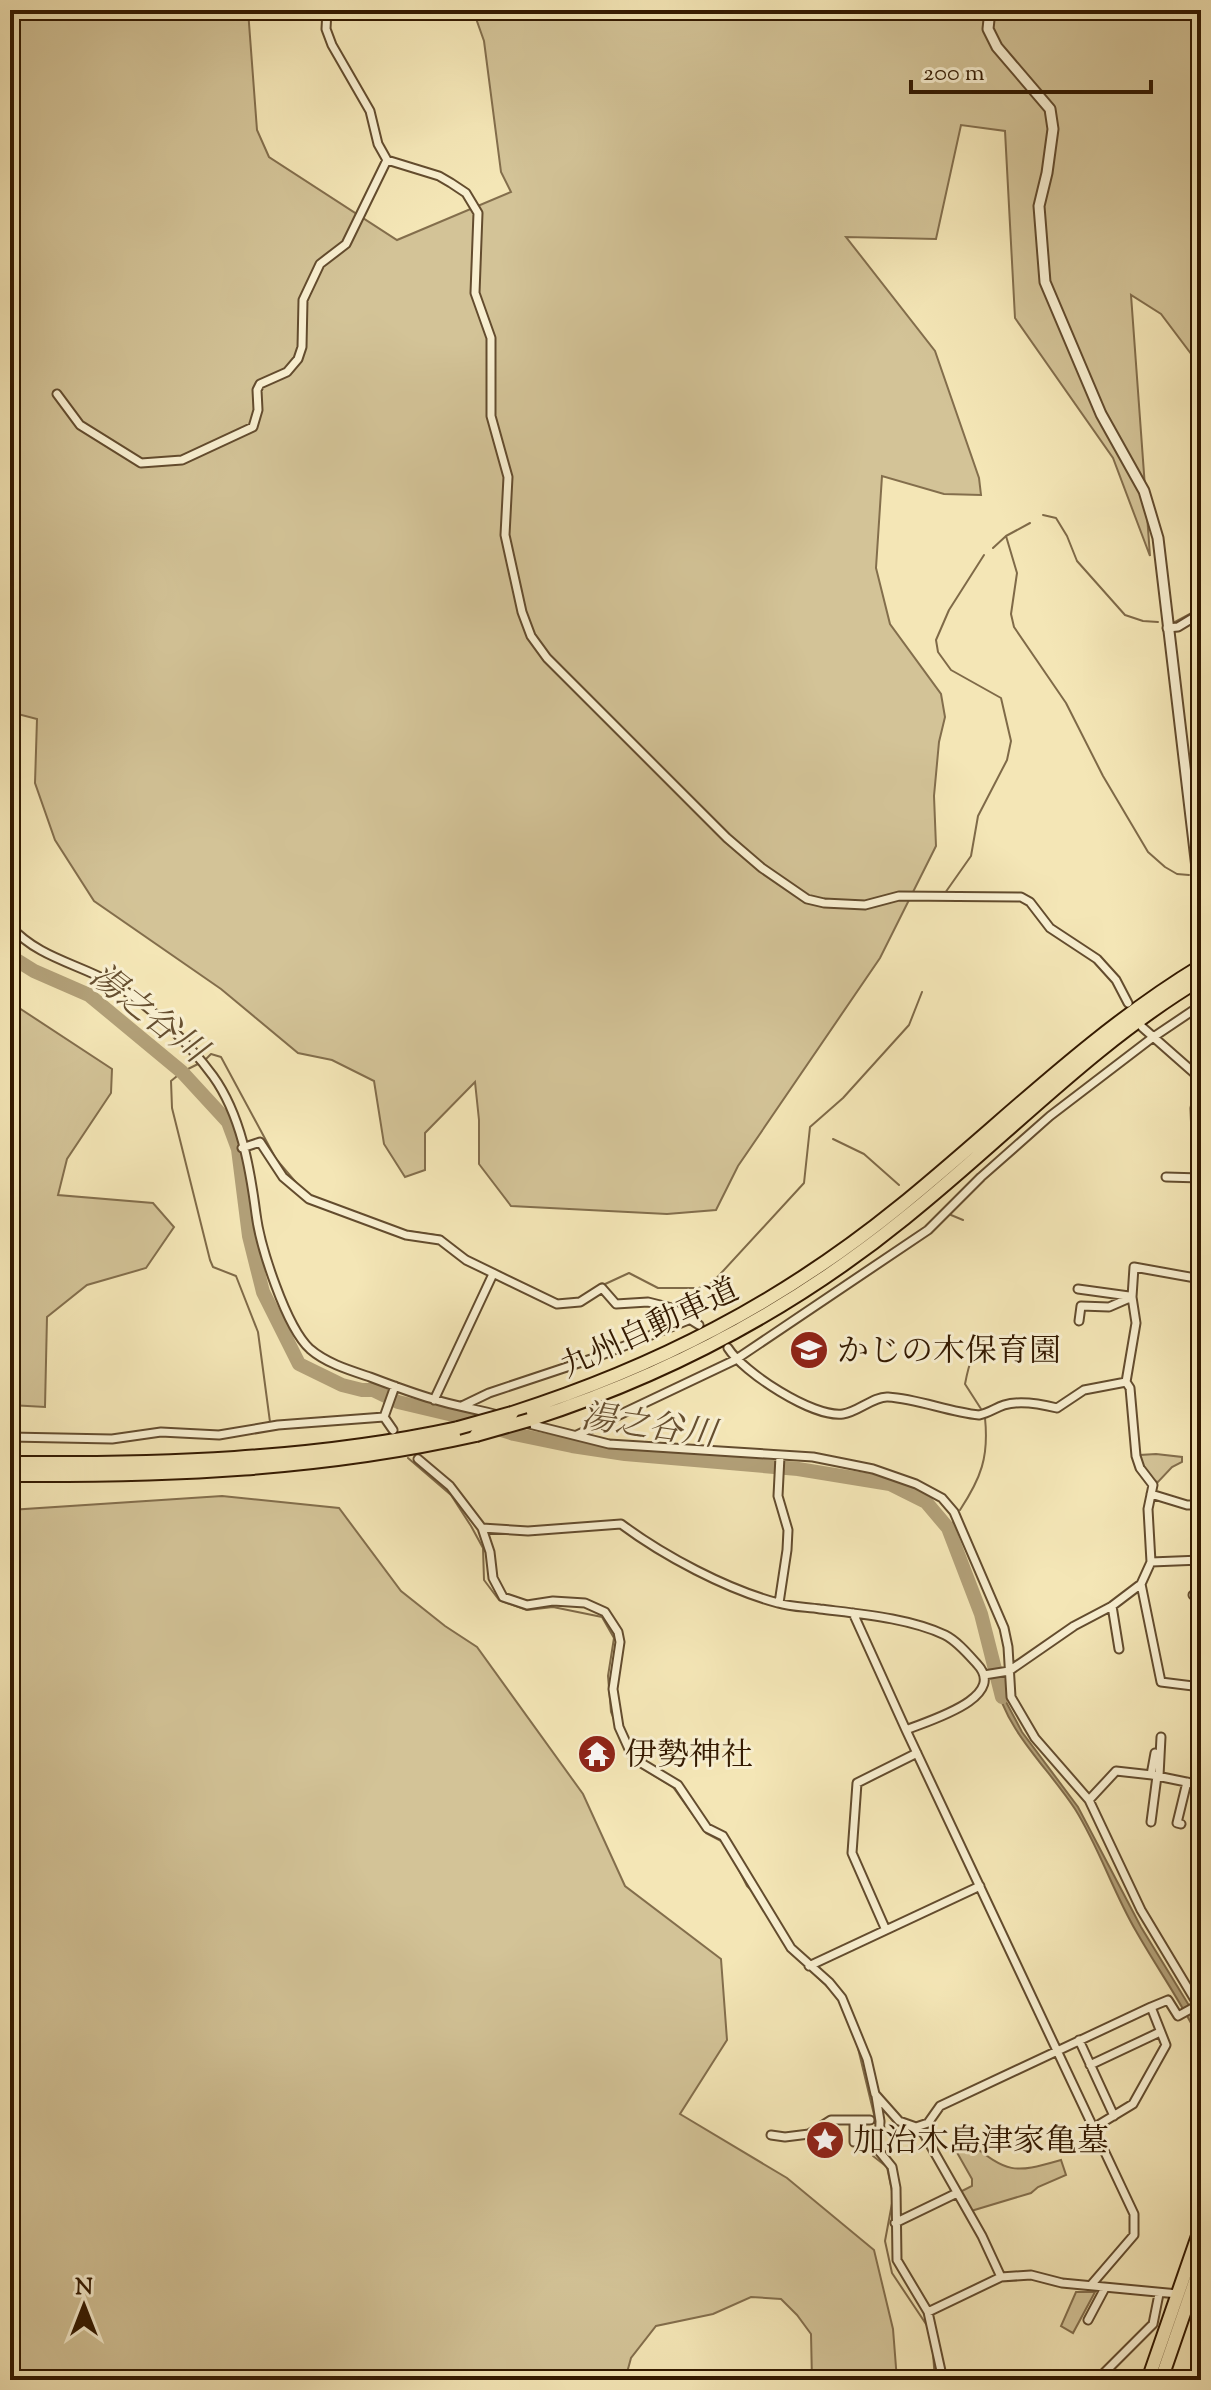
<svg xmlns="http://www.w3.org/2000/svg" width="1211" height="2390" font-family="'Sorts Mill Goudy','Noto Serif JP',serif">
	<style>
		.green { fill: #d3c397; stroke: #836e4c; stroke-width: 2 }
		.water { fill: #b2a078; stroke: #7f6a48; stroke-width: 2 }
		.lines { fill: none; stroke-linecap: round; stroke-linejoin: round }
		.stream { stroke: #7f6a48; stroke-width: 2 }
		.river { stroke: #b2a078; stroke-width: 14 }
		.minor-casing { stroke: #634c2e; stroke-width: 11 }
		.tertiary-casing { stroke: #634c2e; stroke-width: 13 }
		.trunk-casing { stroke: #331900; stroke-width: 16 }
		.motorway-casing { stroke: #331900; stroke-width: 16 }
		.minor { stroke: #f8efd0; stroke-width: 7 }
		.tertiary { stroke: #f8efd0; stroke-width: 9 }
		.trunk { stroke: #f4e6b6; stroke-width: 12 }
		.motorway { stroke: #f4e6b6; stroke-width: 12 }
		.motorway-bridge-casing { stroke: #331900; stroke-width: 16; stroke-linecap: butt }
		.motorway-bridge { stroke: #f4e6b6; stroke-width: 12 }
		.labels { text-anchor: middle; stroke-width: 6; stroke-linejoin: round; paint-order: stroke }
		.street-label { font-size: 32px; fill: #331900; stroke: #f8efd0 }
		.poi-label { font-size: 32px; fill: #331900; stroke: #f8efd0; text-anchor: start }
		.water-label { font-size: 34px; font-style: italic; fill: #664f30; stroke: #f8efd0 }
	</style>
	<rect width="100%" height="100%" fill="#f4e6b6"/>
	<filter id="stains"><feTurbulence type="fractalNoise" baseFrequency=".0025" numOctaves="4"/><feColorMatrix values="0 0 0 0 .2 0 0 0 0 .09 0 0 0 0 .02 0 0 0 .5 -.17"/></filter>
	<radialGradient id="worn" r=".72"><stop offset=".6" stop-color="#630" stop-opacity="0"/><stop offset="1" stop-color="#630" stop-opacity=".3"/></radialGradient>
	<!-- green -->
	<path class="green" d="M10 10H248L257 130 269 157 397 240 511 192 501 172 484 41 473 10H1201V367L1161 314 1131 295 1150 556 1113 458 1015 318 1005 131 961 125 936 239 846 237 935 351 979 478 981 495 944 494 882 476 876 568 890 624 941 694 945 717 939 742 934 796 936 846 880 958 738 1166 716 1210 667 1214 511 1206 479 1164V1120L475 1082 425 1133V1170L405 1177 384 1144 374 1081 332 1060 298 1053 221 989 94 901 55 840 35 783 37 719 10 712Z
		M10 1002 112 1069 111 1093 67 1159 58 1195 153 1203 174 1227 146 1268 87 1285 47 1317 45 1407 10 1405Z
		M1156 1454 1182 1457V1462L1172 1467 1158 1482 1153 1481 1142 1467 1140 1455Z
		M222 1496 339 1508 401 1591 445 1626 477 1647 583 1794 625 1886 721 1959 727 2040 680 2114 787 2178 874 2250 893 2329 897 2380H812L811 2334 797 2315 781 2299 751 2297 713 2314 656 2326 631 2358 625 2380H10V1510Z
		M968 2142C1009 2173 1012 2174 1061 2160L1066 2175 1038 2187 1031 2193 971 2211 960 2192 972 2186V2179L955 2149Z
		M1076 2292H1095L1073 2333 1061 2326Z"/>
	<!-- water -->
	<path class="water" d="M1000 1679 1005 1700 1022 1732 1078 1807 1141 1927 1201 2025V2042C1182 2003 1157 1968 1136 1931 1113 1892 1099 1847 1075 1809 1047 1766 1006 1732 995 1680Z"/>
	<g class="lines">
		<!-- stream -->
		<path class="stream" d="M1043 515 1056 518 1067 536 1077 561 1125 615 1143 621 1158 622
			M1006 536 1017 573 1011 614 1014 627 1066 703 1103 776 1148 852 1165 867 1177 874 1189 875
			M993 548 1006 536 1030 523
			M1175 622 1201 608
			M945 893 971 856 978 816 1007 760 1011 741 1001 698 951 670 938 652 936 640 949 610 984 555
			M205 1060 211 1054 221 1057 276 1159 299 1186
			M198 1064 182 1072 171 1081 172 1108 210 1260 213 1267 236 1276 258 1332 270 1422
			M833 1139 864 1154 899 1185
			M951 1215 963 1220
			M407 1231 442 1236 449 1243
			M510 1277 522 1283
			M603 1285 629 1273 658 1288H699L712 1283 804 1183 810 1127 843 1098 909 1025 922 992
			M983 1412 965 1384C969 1363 973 1349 989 1335
			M408 1458 451 1495 471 1526 483 1548 484 1580 499 1600 527 1610 553 1607 602 1617 614 1638 608 1676 611 1712 615 1722
			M960 1510C981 1478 989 1457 985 1418
			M948 1528 953 1523
			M621 1739 630 1761 673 1787 706 1833 723 1842
			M736 1864 747 1886 754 1893
			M797 1958 833 1992
			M857 2044 877 2127
			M876 2134 873 2156 887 2167 892 2191
			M893 2198 885 2241 892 2273 928 2327
			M933 2353 935 2380"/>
		<!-- river -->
		<path class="river" d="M10 956 34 971 89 995 182 1072 228 1122 238 1149 249 1236 263 1292 299 1364 342 1385 362 1390H373L398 1402 453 1415 514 1434 572 1446 625 1454 798 1469 890 1484 926 1502 948 1528 981 1614 1002 1697"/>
		<defs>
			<path id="minor" d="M327 10 326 29 332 45 370 111 378 144 387 160 439 176 451 183 466 193 478 213 475 293 491 338V416L508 477 505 535 522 612 531 636 547 658 727 838 762 868 807 899 824 903 865 905 899 896 1021 897 1030 902 1050 928 1097 959 1116 980 1128 1003
				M57 394 80 425 141 463 182 460 253 427 258 410 257 390 260 384 287 372 298 359 302 347 303 300 320 264 346 244 387 160
				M1167 628 1178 627 1201 613
				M10 926C38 957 75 963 110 982 146 1001 189 1043 213 1076 241 1115 250 1168 256 1214 260 1246 286 1327 310 1349 326 1363 349 1370 370 1377 391 1385 412 1393 433 1399 454 1406 477 1409 498 1415
				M1142 1027 1201 1079
				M242 1148 260 1142 283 1177 309 1199 406 1235 440 1240 466 1260 557 1304 580 1302 602 1288 616 1304 648 1302 672 1308 699 1325
				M1166 1177 1201 1178 1196 1136 1195 1108 1201 1102
				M1078 1289 1129 1296
				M1079 1321 1081 1306 1109 1307 1132 1297
				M728 1348C743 1372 813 1418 843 1414 858 1412 874 1396 888 1397 919 1399 948 1412 979 1415 989 1413 995 1408 1004 1405 1020 1400 1041 1404 1057 1408L1084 1390 1126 1382
				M434 1400 493 1274
				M462 1406 489 1393 597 1357 691 1319
				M384 1417 395 1386
				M384 1417 393 1430
				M525 1423 609 1444 813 1457 873 1469 916 1484 942 1498 954 1512 1004 1628 1008 1647 1011 1697 1035 1738 1089 1800 1141 1910 1201 2010
				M577 1435 735 1360 928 1230 981 1177 1050 1116 1152 1038 1201 1005
				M10 1437 112 1439 161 1432 219 1435 278 1425 384 1417
				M418 1459 450 1486 482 1528 490 1552 493 1578 503 1597 527 1605 553 1601 585 1603 605 1612 618 1632 620 1642 613 1689 619 1727 633 1758 678 1785 707 1828 723 1836 791 1948 829 1982 842 1998 867 2059 875 2094 899 2121 916 2127 924 2134 982 2236 1001 2277
				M1151 1494 1187 1505H1201
				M482 1528 528 1531 621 1524C664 1556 726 1589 778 1603 791 1607 807 1607 820 1609 860 1614 909 1618 945 1635 957 1641 968 1654 977 1664 1009 1698 927 1721 906 1730
				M1151 1562 1201 1560
				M1141 1584 1161 1682 1201 1687
				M1193 1595H1201
				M779 1603 787 1550 788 1530 778 1496 780 1456
				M1112 1606 1119 1649
				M853 1613 906 1730 1134 2214V2235L1091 2285
				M984 1675 1009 1671 1074 1626 1112 1606 1141 1584 1151 1562 1148 1509 1153 1485 1140 1468 1136 1456 1130 1388 1126 1382 1136 1323 1132 1297 1134 1267 1201 1279
				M1151 1775 1155 1753
				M1159 1776 1161 1737
				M1089 1800 1116 1771 1152 1775 1201 1785
				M1151 1822 1157 1776
				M1181 1824 1177 1823 1187 1782
				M885 1928 852 1853 857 1783 917 1753
				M809 1966 980 1886
				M1079 2040 1114 2116
				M1090 2065 1160 2032
				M876 2096 880 2121 879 2151 892 2167 896 2188 897 2260 928 2312
				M916 2127 928 2123 940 2106 1151 2007 1168 2000 1178 2016 1198 2005 1201 1997
				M1095 2127 1133 2104 1166 2045 1151 2007
				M771 2135 785 2137 809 2134 831 2120H870
				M854 2142V2120
				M895 2223 957 2193
				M1088 2320 1105 2288
				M943 2380 928 2312 1001 2277 1031 2275 1062 2283 1178 2294
				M1097 2380 1153 2324 1159 2294"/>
			<path id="tertiary" d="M990 10 988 29 997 47 1050 109 1053 129 1047 173 1039 206 1045 282 1101 414 1144 491 1158 538 1201 902"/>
			<path id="trunk" d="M1148 2380 1201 2227
				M1161 2380 1201 2264"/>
			<path id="motorway" d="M512 1413C656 1367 782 1302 899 1207 999 1126 1090 1033 1201 966
				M529 1420C666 1376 793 1309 905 1218 1004 1139 1092 1044 1201 979
				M10 1463C160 1464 310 1460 458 1428
				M10 1475C170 1476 320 1470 476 1435"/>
		</defs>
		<!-- minor casing -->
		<use href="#minor" class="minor-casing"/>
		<!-- tertiary casing -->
		<use href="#tertiary" class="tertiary-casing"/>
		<!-- trunk casing -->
		<use href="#trunk" class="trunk-casing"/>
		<!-- motorway casing -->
		<use href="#motorway" class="motorway-casing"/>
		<!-- minor -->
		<use href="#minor" class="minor"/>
		<!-- tertiary -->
		<use href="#tertiary" class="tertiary"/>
		<!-- trunk -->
		<use href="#trunk" class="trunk"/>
		<!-- motorway -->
		<use href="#motorway" class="motorway"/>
		<defs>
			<path id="motorway-bridge" d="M458 1428 512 1413
				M476 1435 529 1420"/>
		</defs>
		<!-- motorway-bridge casing -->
		<use href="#motorway-bridge" class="motorway-bridge-casing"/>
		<!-- motorway-bridge -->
		<use href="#motorway-bridge" class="motorway-bridge"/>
	</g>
	<!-- icons -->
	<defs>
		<symbol id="school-disc" viewBox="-11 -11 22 22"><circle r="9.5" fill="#8f2418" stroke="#f8efd0"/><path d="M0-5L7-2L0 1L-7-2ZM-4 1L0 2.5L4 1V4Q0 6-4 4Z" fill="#fff"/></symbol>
		<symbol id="temple-disc" viewBox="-11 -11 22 22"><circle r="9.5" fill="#8f2418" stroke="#f8efd0"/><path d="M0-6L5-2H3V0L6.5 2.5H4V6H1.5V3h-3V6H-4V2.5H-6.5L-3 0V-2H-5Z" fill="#fff"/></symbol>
		<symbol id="sight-disc" viewBox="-11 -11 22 22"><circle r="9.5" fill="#8f2418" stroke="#f8efd0"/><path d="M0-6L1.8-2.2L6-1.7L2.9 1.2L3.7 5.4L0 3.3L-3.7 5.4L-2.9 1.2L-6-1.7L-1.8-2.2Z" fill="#fff"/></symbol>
	</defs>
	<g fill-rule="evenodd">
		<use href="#school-disc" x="787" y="1328" width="44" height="44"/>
		<use href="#temple-disc" x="575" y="1732" width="44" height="44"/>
		<use href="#sight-disc" x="803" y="2118" width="44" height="44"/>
	</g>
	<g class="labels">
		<!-- street labels -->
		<g class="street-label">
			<text transform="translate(649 1327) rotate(-25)" y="11">九州自動車道</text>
		</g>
		<!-- poi labels -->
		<g class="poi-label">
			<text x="837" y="1361">かじの木保育園</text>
			<text x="625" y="1765">伊勢神社</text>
			<text x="853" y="2151">加治木島津家亀墓</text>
		</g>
		<!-- water labels -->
		<g class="water-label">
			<text transform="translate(149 1012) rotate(38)" y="12">湯之谷川</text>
			<text transform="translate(649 1424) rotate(8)" y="12">湯之谷川</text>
		</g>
	</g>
	<!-- margin -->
	<rect width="1211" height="2390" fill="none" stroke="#f4e6b6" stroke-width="40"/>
	<rect x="12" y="12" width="1187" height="2366" fill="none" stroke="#331900" stroke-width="4"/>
	<rect x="20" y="20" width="1171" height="2350" fill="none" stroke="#331900" stroke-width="2"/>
	<!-- north arrow -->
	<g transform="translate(84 2306)" stroke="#f8efd0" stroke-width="6" paint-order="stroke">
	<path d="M0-6L14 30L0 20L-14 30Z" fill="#331900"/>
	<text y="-12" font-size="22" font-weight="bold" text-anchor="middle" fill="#331900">N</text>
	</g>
	<!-- scale -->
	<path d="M911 80v12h240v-12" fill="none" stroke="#331900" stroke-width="4"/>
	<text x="923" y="80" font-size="24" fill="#331900" stroke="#f8efd0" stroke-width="6" paint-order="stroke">200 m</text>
	<rect width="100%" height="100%" filter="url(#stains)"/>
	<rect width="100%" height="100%" fill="url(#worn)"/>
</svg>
